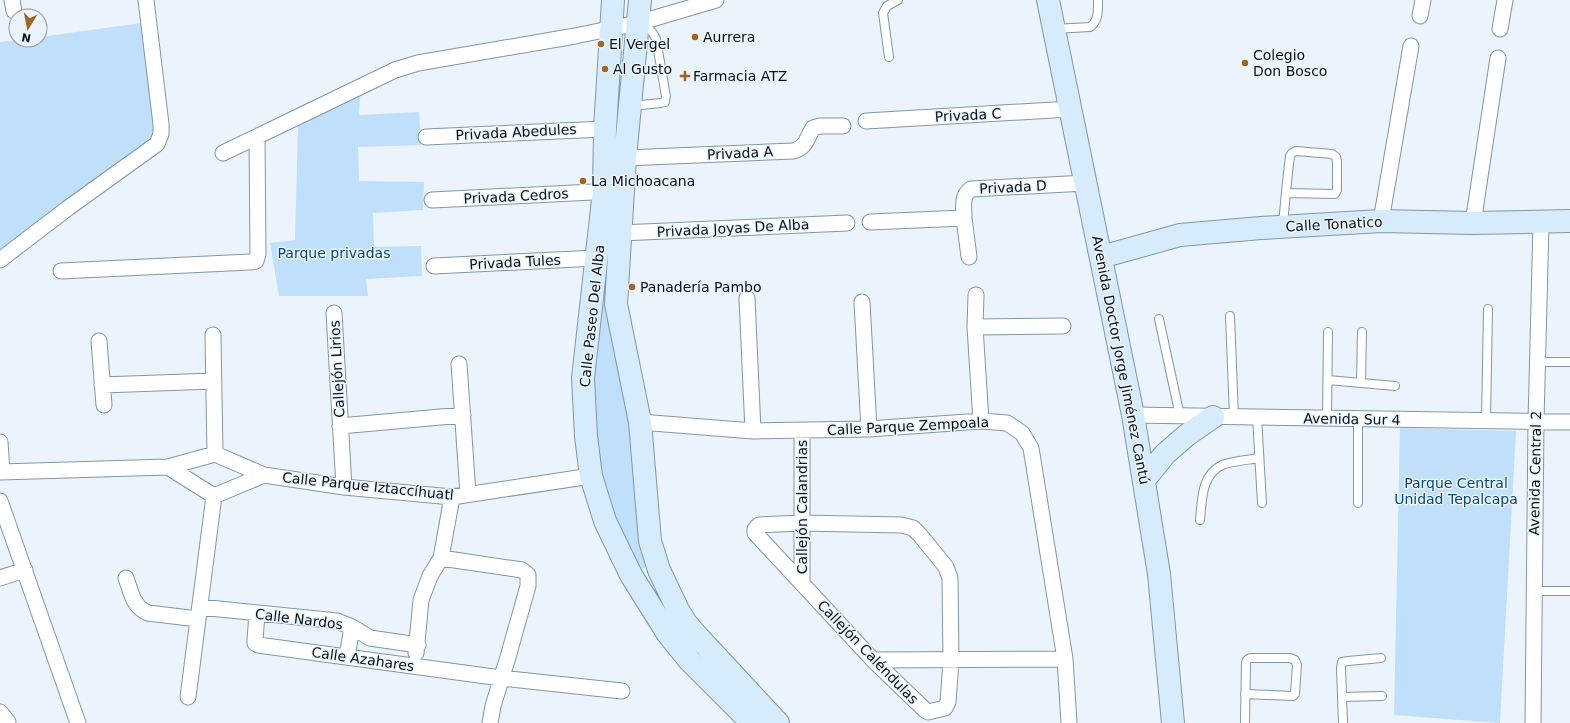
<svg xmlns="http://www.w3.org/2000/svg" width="1570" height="723" font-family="'DejaVu Sans',sans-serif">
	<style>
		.green { fill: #bfdffa }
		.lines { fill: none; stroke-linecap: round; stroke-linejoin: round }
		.lane-casing { stroke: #8196a7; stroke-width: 10 }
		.street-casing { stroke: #8196a7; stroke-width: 17 }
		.secondary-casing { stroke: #8196a7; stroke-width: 24 }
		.lane { stroke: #fff; stroke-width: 8 }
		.street { stroke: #fff; stroke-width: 15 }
		.secondary { stroke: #d6ebfb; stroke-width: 22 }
		.poi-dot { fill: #a06626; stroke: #ebf4fc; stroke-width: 1.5 }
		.labels { text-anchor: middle; stroke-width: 3; stroke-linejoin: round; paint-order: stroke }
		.poi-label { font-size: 14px; fill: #091117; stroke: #ebf4fc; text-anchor: start }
		.street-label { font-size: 14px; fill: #091117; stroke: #ebf4fc }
		.park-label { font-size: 14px; fill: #064973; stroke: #ebf4fc }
	</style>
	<rect width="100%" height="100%" fill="#ebf4fc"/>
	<!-- green -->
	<path class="green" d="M149 22 161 134 0 260V42L18 40H40V37Z
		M360 93 359 115 419 112 421 145 358 147 359 181 424 182 423 210 373 213 374 247 421 246 422 276 366 279 368 296H279L270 243 295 240 298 125Z
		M597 287H612L650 566 635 571 606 516 588 440Z
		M1400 428 1516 431 1500 723 1394 715Z"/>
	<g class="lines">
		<defs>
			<path id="lane" d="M1054 29 1090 27C1099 21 1098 9 1098 0
				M889 57 883 13 887 6 898 0
				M631 106 661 103 665 102 666 96 656 39C652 30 648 27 639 23
				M1283 225C1285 202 1287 179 1290 156L1292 153 1296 151 1332 154 1336 157 1337 161V190L1335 194 1286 193
				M1230 316 1234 417
				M1159 319 1180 416
				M1538 362H1570
				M1328 380 1395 386
				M1361 383 1362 332
				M1257 417 1262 503
				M1327 418 1328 332
				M1486 421 1488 309
				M1358 503V419
				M1200 520C1202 501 1201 475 1222 465 1232 461 1248 460 1259 458
				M1534 591H1570
				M1342 697 1382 696
				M1245 723 1246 663 1247 660 1250 658H1290L1295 660 1297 665 1295 694 1293 696 1245 694
				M1343 723 1341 668 1342 662 1348 661 1381 658"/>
			<path id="street" d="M12 0 14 11
				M1420 16 1423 0
				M1500 29 1505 0
				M866 121 1070 109
				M426 137 605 129
				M223 153 395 70 418 63 575 36 638 23 716 0
				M625 158 793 151C807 147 806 139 813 128L820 126H843
				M432 200 613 191
				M964 218 969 257
				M1381 221 1411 46
				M870 222 964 218C964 206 961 196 971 189L1086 183
				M1473 223 1498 58
				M620 233 847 223
				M0 260 68 208 157 144 161 134V124L146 0
				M434 266 597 258
				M61 271 250 262 256 261 258 254 257 137
				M976 295 975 327 981 421
				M747 298 753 431
				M862 302 869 429
				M334 313 344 487
				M975 327 1063 326
				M213 335 215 454
				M99 341 104 405
				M459 364 468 494
				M102 385 214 381
				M1133 415 1570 422
				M640 422 753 431 869 429 981 421 1007 423 1022 433 1031 448 1065 659 1069 723
				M340 426 463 415
				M802 431V583
				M0 442 2 472
				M168 467 214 496 264 475
				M0 472 168 467 215 454 264 475 344 487 452 497 591 476
				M0 501 78 723
				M802 523 901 525 913 528 920 535 946 567 950 578 951 661 948 702 945 708 928 712 925 710 873 660 755 533V529L759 525Z
				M441 558 522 570 528 575V586L508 657 493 706 490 723
				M0 578 25 570
				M126 578C131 592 133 607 148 613L198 619
				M200 607 337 621 352 627 370 638 418 645
				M257 614 255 640V643L258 645 501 678 622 691
				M416 653 421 600 430 576 441 558 452 497
				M347 657 352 627
				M873 660 1065 659
				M188 697 214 496
				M0 712 8 722
				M1533 723 1536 422 1541 223"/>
			<path id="secondary" d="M613 0 605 129 604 191 583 378 586 436 591 476 605 521 631 575 668 634 689 660 752 723
				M640 0 625 158 616 304 640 422 650 541 659 570 678 610 686 623 699 638 778 723
				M1048 0 1133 415 1159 574 1173 723
				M1101 257 1180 235 1261 228 1381 221 1473 223 1570 221
				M1144 480 1165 454 1187 435 1213 417"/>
		</defs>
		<!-- lane casing -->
		<use href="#lane" class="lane-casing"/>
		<!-- street casing -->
		<use href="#street" class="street-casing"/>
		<!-- secondary casing -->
		<use href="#secondary" class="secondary-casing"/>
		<!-- lane -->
		<use href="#lane" class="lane"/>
		<!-- street -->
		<use href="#street" class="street"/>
		<!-- secondary -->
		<use href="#secondary" class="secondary"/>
	</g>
	<!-- markers -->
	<g class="poi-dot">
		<circle cx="695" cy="37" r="4"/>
		<circle cx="601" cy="44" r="4"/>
		<circle cx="1245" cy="63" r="4"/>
		<circle cx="605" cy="69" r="4"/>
		<path d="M683 70h4v4h4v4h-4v4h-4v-4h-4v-4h4z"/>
		<circle cx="583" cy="181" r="4"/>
		<circle cx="632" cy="287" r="4"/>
	</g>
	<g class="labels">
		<!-- poi labels -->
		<g class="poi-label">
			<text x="703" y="42">Aurrera</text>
			<text x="609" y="49">El Vergel</text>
			<text x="1253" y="60">Colegio<tspan x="1253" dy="16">Don Bosco</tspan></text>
			<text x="613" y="74">Al Gusto</text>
			<text x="693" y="81">Farmacia ATZ</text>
			<text x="591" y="186">La Michoacana</text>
			<text x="640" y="292">Panadería Pambo</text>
		</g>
		<!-- street labels -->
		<g class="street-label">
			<text transform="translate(968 115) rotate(-3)" y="5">Privada C</text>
			<text transform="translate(516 132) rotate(-3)" y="5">Privada Abedules</text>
			<text transform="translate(740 153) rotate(-3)" y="5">Privada A</text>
			<text transform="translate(1013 187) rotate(-3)" y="5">Privada D</text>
			<text transform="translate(516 196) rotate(-3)" y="5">Privada Cedros</text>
			<text transform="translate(1334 224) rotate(-3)" y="5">Calle Tonatico</text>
			<text transform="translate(733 228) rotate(-3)" y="5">Privada Joyas De Alba</text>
			<text transform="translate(515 262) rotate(-3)" y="5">Privada Tules</text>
			<text transform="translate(592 316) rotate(-84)" y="5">Calle Paseo Del Alba</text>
			<text transform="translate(1121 360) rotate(79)" y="5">Avenida Doctor Jorge Jiménez Cantú</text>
			<text transform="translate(337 369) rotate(-93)" y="5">Callejón Lirios</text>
			<text transform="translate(1352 419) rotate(1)" y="5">Avenida Sur 4</text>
			<text transform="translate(908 426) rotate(-3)" y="5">Calle Parque Zempoala</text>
			<text transform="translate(1535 473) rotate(-89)" y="5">Avenida Central 2</text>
			<text transform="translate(368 486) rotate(6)" y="5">Calle Parque Iztaccíhuatl</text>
			<text transform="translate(802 507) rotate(-90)" y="5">Callejón Calandrias</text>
			<text transform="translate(299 619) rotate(7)" y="5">Calle Nardos</text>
			<text transform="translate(868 652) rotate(46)" y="5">Callejón Caléndulas</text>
			<text transform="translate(363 659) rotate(8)" y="5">Calle Azahares</text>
		</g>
		<!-- park labels -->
		<g class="park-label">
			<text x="334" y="258">Parque privadas</text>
			<text x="1456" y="488">Parque Central<tspan x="1456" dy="16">Unidad Tepalcapa</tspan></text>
		</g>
	</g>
	<!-- north arrow -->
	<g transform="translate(28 28) rotate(190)"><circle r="19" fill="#ebf4fc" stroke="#9199a0"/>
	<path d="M0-3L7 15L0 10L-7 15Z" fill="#a06626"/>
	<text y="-6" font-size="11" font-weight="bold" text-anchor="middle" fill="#091117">N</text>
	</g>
</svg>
